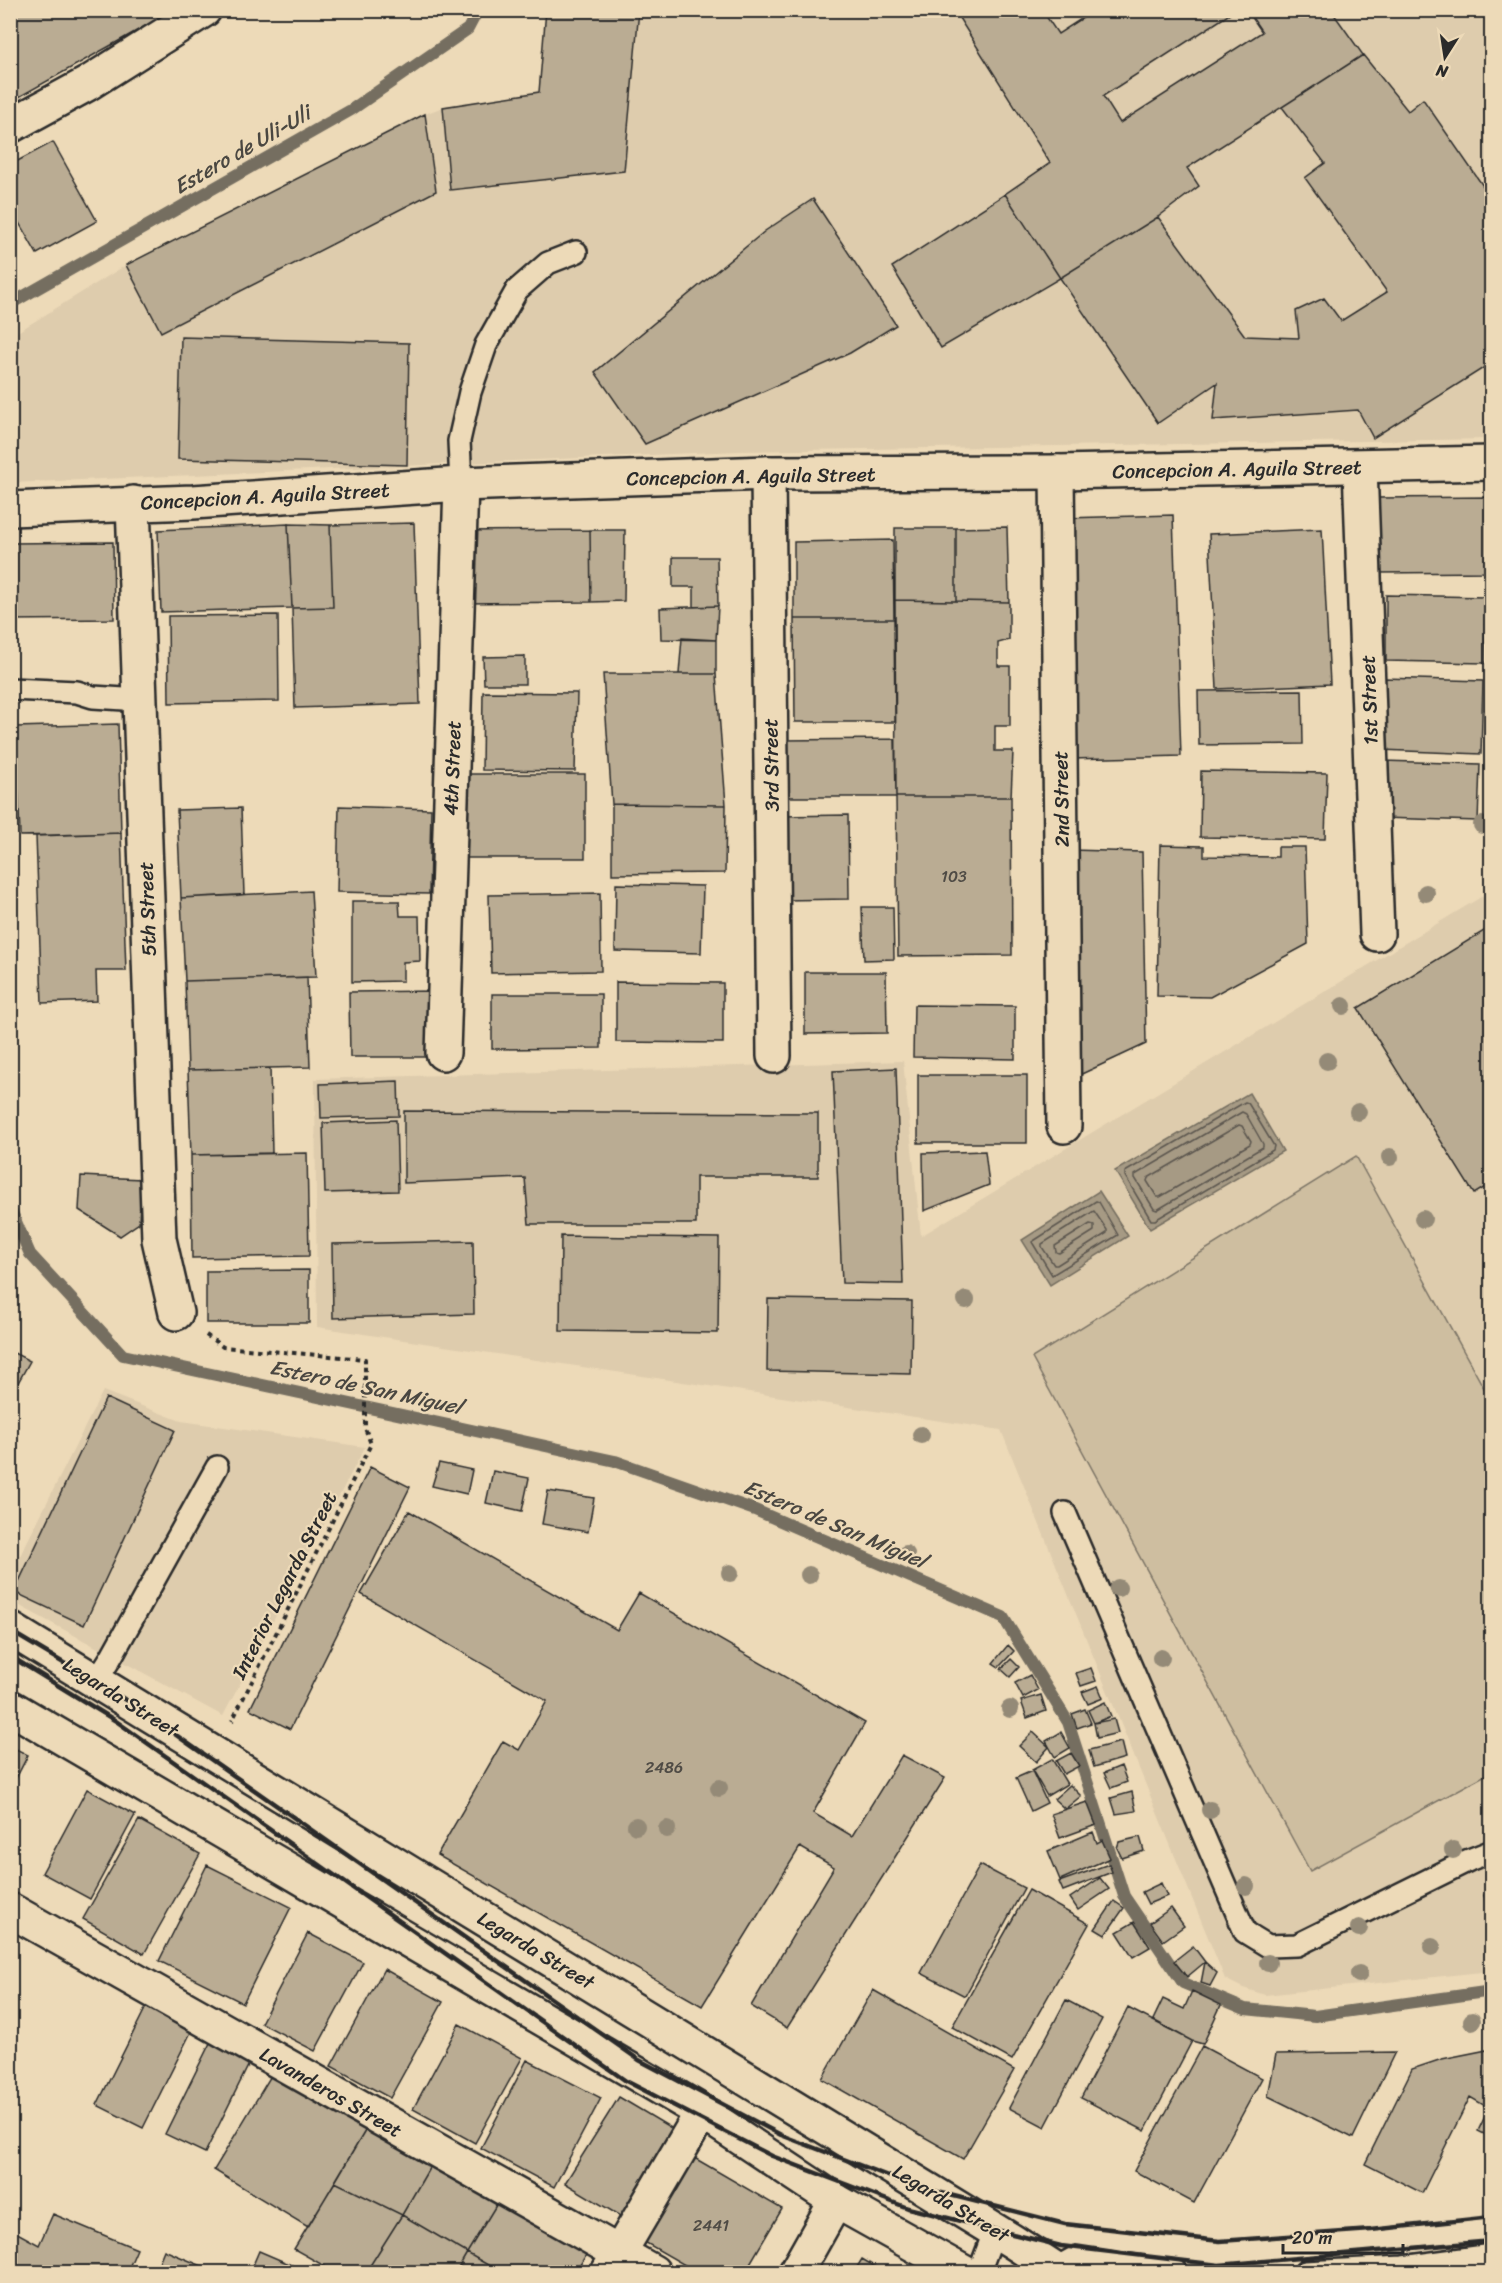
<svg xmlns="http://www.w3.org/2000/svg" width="1502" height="2283" font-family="Sriracha,sans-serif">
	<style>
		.built { fill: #deccad }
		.green { fill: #cebea0; stroke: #7c7466; stroke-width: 1.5 }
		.water { fill: #a69a84; stroke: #756e60; stroke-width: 1.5 }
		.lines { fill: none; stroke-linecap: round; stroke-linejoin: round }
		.shore { stroke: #5c574f; stroke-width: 1.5 }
		.stream { stroke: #756e60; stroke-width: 12 }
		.building { fill: #baac93; stroke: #2b2b2b; stroke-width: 1.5 }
		.lane-casing { stroke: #2b2b2b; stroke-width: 26 }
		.street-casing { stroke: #2b2b2b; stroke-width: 38 }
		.secondary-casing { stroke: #2b2b2b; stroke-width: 38 }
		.path { stroke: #2b2b2b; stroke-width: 4; stroke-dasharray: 4.5 4.5; stroke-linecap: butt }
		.lane { stroke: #eddab8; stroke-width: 21 }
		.street { stroke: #eddab8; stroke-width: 33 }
		.secondary { stroke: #eddab8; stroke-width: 33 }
		.rail { stroke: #2b2b2b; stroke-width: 4.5 }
		.tree { fill: #948a77 }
		.labels { text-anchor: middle; stroke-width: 4.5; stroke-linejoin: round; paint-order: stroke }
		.number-label { font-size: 16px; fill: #4f4b45 }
		.street-label { font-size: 20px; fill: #2b2b2b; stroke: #eddab8 }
		.water-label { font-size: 21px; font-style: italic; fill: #4a4741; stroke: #eddab8 }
	</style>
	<rect width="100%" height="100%" fill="#eddab8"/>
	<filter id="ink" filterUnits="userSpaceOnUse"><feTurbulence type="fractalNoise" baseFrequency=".0167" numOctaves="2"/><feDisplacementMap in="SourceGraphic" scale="12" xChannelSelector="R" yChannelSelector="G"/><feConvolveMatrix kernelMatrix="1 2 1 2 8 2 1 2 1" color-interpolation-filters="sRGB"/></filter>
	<g filter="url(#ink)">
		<!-- built -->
		<path class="built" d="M1481 10 1491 27V439L740 451 11 483V336L126 265 425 114 443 107 539 92 546 11Z
			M1491 891V1971L1265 1995 1243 1988 1225 1979 1001 1430 317 1327 315 1079 903 1061 921 1236Z
			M103 1391 181 1421 365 1447 223 1716 11 1601 10 1576Z"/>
		<!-- green -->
		<path class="green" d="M1356 1156 1491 1401V1772L1310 1871 1032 1358Z"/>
		<!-- water -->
		<path class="water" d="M1249 1093 1283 1151 1150 1229 1115 1171Z
			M1099 1191 1128 1236 1050 1285 1022 1240Z"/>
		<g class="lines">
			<!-- shore -->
			<path class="shore" d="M1245 1102 1248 1103 1274 1146 1273 1150 1155 1220H1151L1125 1176V1172Z
				M1242 1112 1246 1114 1263 1144V1147L1157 1210 1154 1209 1135 1178V1175Z
				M1239 1125 1242 1126 1251 1141 1250 1144 1160 1197H1157L1147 1181 1148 1178Z
				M1096 1201 1099 1202 1118 1235 1052 1275 1032 1242Z
				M1094 1211 1107 1230V1233L1057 1265H1054L1042 1247V1244Z
				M1090 1224 1094 1225V1231L1059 1253 1056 1252 1055 1246Z"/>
			<!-- stream -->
			<path class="stream" d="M10 304 351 110 468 29 478 10
				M10 1208 30 1254 123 1355 615 1461 755 1510 1003 1617 1068 1722 1124 1896 1183 1983 1245 2009 1315 2016 1492 1991"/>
		</g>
		<!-- building -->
		<path class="building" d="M10 10H174L10 102Z
			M546 10H639L624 171 450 190 443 107 539 92Z
			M954 10H1042L1058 34 1095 10H1236L1103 96 1120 123 1262 32 1247 10H1331L1363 55 1187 168 1199 186 1158 217 1060 278 1005 194 1050 163Z
			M1363 55 1408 111 1423 99 1492 199V370L1488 365 1373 438 1358 410 1213 420 1217 383 1158 423 1060 278 1158 217 1245 336 1299 338 1296 311 1324 298 1341 321 1387 292 1305 178 1325 163 1282 107Z
			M425 114 436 191 161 332 126 265Z
			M53 142 97 221 37 254 10 207V165Z
			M1005 194 1060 278 941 348 892 267Z
			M813 199 896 325 850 353 645 444 595 372 765 231Z
			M181 337 409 343 407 465 178 459Z
			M1492 497V572L1378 573 1377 498Z
			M1173 515 1181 756 1072 759 1065 518Z
			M414 523 420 704 295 708 292 608 333 607 330 525Z
			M288 524 292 608 161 612 158 530Z
			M288 524 330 525 333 607 292 608Z
			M1007 527 1009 602 956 601V528Z
			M895 528H956V601L895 600Z
			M1322 529 1330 684 1217 689 1209 534Z
			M590 530 591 602 463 603 461 531Z
			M590 530H625L624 601 591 602Z
			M893 540 894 619H794V542Z
			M113 542 114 619 10 620V543Z
			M673 557H717L718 606 694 607V587H673Z
			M1386 595 1486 597 1485 663 1386 661Z
			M895 600 1009 602V640L998 643V666H1010V726H995V751H1013L1011 797H896Z
			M718 606 716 640 661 639 660 608Z
			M278 615 279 701 169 703 168 616Z
			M794 619H894L895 722H795Z
			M682 638 716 640V674H679Z
			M525 656V684H484L483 657Z
			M603 674H716L726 805 612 804Z
			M1383 678 1483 681 1481 754 1381 750Z
			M1302 690 1303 744 1199 745 1198 691Z
			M483 692 577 693 575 771 482 770Z
			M118 724 121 833 20 836 16 727Z
			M895 739 896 797H781L780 740Z
			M1383 761 1480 764 1478 821 1382 818Z
			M1201 771 1327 773 1325 839 1200 837Z
			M460 774H585V858H460Z
			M896 797H1011L1012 955 898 956Z
			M612 804 726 805 725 873 612 874Z
			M339 806 431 809 429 894 337 892Z
			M241 808 244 895 181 898 177 810Z
			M848 815 849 899 782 900 780 816Z
			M121 833 126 971H96L97 1001 42 1003 36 836Z
			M1160 845 1204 846V856L1278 857V847H1305L1308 944 1210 997 1157 996Z
			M1071 850 1142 852 1146 1044 1073 1078Z
			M616 884 703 886 701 953 615 951Z
			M311 891 316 977 185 981 181 898Z
			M600 893 601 971 491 973 489 895Z
			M352 901H399L400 916H419L420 961 403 962V981L352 982Z
			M862 907H893L894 959 864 960Z
			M1492 926V1183L1474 1194 1358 1008Z
			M805 972H886L887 1033 805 1034Z
			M307 977 310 1067 188 1070 185 981Z
			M616 982 723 983V1043L616 1042Z
			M436 991 437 1057H350L349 992Z
			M492 994H601V1048L492 1049Z
			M914 1005 1015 1006V1059L913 1057Z
			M270 1068 272 1153 191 1155 188 1070Z
			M896 1068 903 1284 842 1283 833 1071Z
			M918 1075H1027V1143H918Z
			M398 1081 399 1116 321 1118 320 1084Z
			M404 1111 818 1113V1177H696V1224H529L525 1178 404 1183Z
			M396 1120 398 1191 325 1193 323 1123Z
			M985 1151 989 1185 924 1211 923 1153Z
			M307 1153 309 1256 192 1258 191 1155Z
			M81 1176 141 1179 139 1223 120 1236 79 1210Z
			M561 1236 719 1238 718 1333 560 1331Z
			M473 1241 474 1314 333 1318 332 1244Z
			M309 1270V1323H206V1271Z
			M768 1299 912 1301 911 1374 767 1371Z
			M10 1351 30 1361 10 1397Z
			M106 1398 175 1430 84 1625 14 1592Z
			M439 1463 472 1470 467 1494 432 1486Z
			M370 1467 410 1487 290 1729 250 1709Z
			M493 1471 529 1478 522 1511 486 1503Z
			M548 1491 594 1498 588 1532 542 1524Z
			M409 1511 617 1630 639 1593 865 1723 813 1813 852 1836 902 1755 945 1778 787 2028 751 2006 834 1867 800 1847 702 2006 437 1855 503 1741 519 1750 547 1701 361 1594Z
			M1008 1645 1014 1651 999 1667 993 1663Z
			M1011 1659 1019 1667 1010 1677 1001 1669Z
			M1091 1668 1096 1681 1081 1686 1076 1673Z
			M1030 1675 1038 1690 1023 1698 1015 1683Z
			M1098 1686 1103 1698 1088 1704 1082 1692Z
			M1041 1695 1046 1711 1027 1718 1021 1701Z
			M1105 1702 1111 1716 1094 1723 1088 1710Z
			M1085 1709 1091 1723 1077 1728 1072 1714Z
			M1114 1719 1118 1733 1097 1738 1094 1723Z
			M1033 1732 1049 1747 1036 1762 1019 1746Z
			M1061 1732 1070 1748 1055 1757 1046 1741Z
			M1121 1742 1125 1758 1094 1767 1089 1750Z
			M10 1746 28 1755 10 1790Z
			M1071 1753 1079 1766 1064 1774 1056 1761Z
			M1052 1759 1067 1784 1047 1796 1032 1770Z
			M1121 1766 1127 1782 1111 1788 1104 1773Z
			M1032 1771 1047 1803 1031 1811 1016 1778Z
			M1070 1785 1081 1796 1065 1809 1054 1799Z
			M87 1789 135 1815 90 1899 42 1873Z
			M1132 1792 1136 1811 1116 1814 1111 1798Z
			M1087 1802 1096 1825 1060 1838 1051 1814Z
			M139 1820 200 1854 144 1954 83 1919Z
			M1093 1832 1097 1843 1102 1840 1110 1858 1060 1880 1048 1851Z
			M1140 1837 1144 1851 1122 1858 1117 1848 1119 1842Z
			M1109 1864 1112 1872 1063 1891 1059 1882Z
			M207 1865 291 1907 243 2003 159 1961Z
			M980 1865 1024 1888 965 1996 921 1973Z
			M1100 1878 1109 1889 1078 1910 1070 1898Z
			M1161 1883 1167 1896 1148 1904 1142 1892Z
			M1029 1890 1089 1924 1012 2060 952 2027Z
			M1492 1893V1927L1484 1895Z
			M1114 1901 1124 1908 1105 1935 1095 1929Z
			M1171 1908 1184 1926 1163 1941 1150 1923Z
			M1134 1922 1150 1947 1133 1957 1117 1932Z
			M308 1933 363 1962 315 2051 261 2023Z
			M1193 1946 1205 1962 1187 1977 1174 1961Z
			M1205 1962 1217 1973 1210 1986 1201 1983Z
			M384 1969 443 2002 390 2098 331 2066Z
			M873 1990 1014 2070 963 2159 822 2079Z
			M1192 1991 1221 2005 1203 2044 1192 2041 1153 2020 1163 1999 1184 2009Z
			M1066 2000 1102 2019 1045 2127 1009 2108Z
			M147 2005 193 2028 143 2128 97 2105Z
			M1128 2008 1192 2041 1145 2131 1081 2098Z
			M459 2024 522 2058 475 2143 413 2109Z
			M211 2041 251 2060 205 2153 165 2134Z
			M1202 2046 1262 2078 1194 2203 1134 2171Z
			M1492 2049V2138L1478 2131 1489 2108 1470 2097 1422 2193 1365 2164 1412 2069 1442 2059Z
			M1395 2052 1353 2138 1268 2096 1276 2054Z
			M527 2060 601 2098 554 2187 481 2148Z
			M275 2069 368 2126 308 2227 214 2170Z
			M619 2097 678 2132 625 2219 565 2183Z
			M368 2126 435 2158 402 2215 335 2182Z
			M691 2156 782 2209 745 2272H697L641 2240Z
			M435 2158 501 2197 467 2253 402 2215Z
			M335 2182 402 2215 366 2272H335L294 2249Z
			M501 2197 590 2248 576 2272H500L467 2253Z
			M53 2214 137 2249 127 2272H10L12 2230 39 2245Z
			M402 2215 467 2253 456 2272H366Z
			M164 2250 216 2272H155Z
			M259 2251 308 2272H250Z
			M467 2253 500 2272H456Z
			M862 2259 884 2272H854Z"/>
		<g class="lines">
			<defs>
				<path id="lane" d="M461 484 459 441 470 392 486 345 517 290 548 263 576 252
					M10 689 77 692 93 697 140 700
					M1065 1513 1245 1932 1268 1946 1297 1945 1469 1860 1492 1851
					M96 1681 110 1659 217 1467
					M979 2272 995 2230
					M1061 2272 1065 2263 1076 2257 1176 2272
					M1305 2272 1403 2267 1492 2255"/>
				<path id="street" d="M10 126 87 84 204 10
					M1360 467 1377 934
					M1057 472 1064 1126
					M768 473 774 1056
					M133 503 159 1239 176 1313
					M443 1053 461 484
					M10 1910 653 2272
					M608 2272 702 2112
					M796 2272 836 2201"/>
				<path id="secondary" d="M10 509 193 502 461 484 768 473 1057 472 1492 463
					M10 1629 1012 2241 1060 2272
					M10 1707 702 2112 836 2201 963 2272"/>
			</defs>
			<!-- lane casing -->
			<use href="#lane" class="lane-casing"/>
			<!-- street casing -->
			<use href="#street" class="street-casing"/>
			<!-- secondary casing -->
			<use href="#secondary" class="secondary-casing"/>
			<!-- path -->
			<path class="path" d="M206 1335 223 1347 365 1359V1428L371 1444 232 1721"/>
			<!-- lane -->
			<use href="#lane" class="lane"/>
			<!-- street -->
			<use href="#street" class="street"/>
			<!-- secondary -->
			<use href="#secondary" class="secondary"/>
			<!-- rail -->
			<path class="rail" d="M10 1631 129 1702 639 2060 781 2135 914 2186 1065 2224 1220 2241 1371 2230 1492 2217
				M10 1656 116 1721 626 2081 772 2156 908 2208 1061 2246 1219 2265 1492 2241"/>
		</g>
		<!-- trees -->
		<g class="tree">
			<circle cx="1482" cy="825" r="9"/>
			<circle cx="1426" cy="893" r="9"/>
			<circle cx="1343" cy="1006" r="9"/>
			<circle cx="1327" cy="1061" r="9"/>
			<circle cx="1358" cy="1112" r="9"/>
			<circle cx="1390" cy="1157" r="9"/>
			<circle cx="1423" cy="1219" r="9"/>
			<circle cx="966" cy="1300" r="9"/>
			<circle cx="921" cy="1435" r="9"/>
			<circle cx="906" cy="1554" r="9"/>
			<circle cx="730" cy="1573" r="9"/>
			<circle cx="809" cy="1575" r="9"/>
			<circle cx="1118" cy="1588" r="9"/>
			<circle cx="1161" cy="1658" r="9"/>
			<circle cx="1010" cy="1709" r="9"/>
			<circle cx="719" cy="1788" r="9"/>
			<circle cx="1210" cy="1810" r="9"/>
			<circle cx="636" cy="1826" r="9"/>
			<circle cx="667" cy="1829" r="9"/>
			<circle cx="1453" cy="1850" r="9"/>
			<circle cx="1246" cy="1886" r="9"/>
			<circle cx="1359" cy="1928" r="9"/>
			<circle cx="1432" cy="1947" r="9"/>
			<circle cx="1268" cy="1963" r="9"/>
			<circle cx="1359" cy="1974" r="9"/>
			<circle cx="1472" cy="2021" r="9"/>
		</g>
	</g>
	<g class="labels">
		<!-- number labels -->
		<g class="number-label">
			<text x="954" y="882">103</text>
			<text x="664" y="1773">2486</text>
			<text x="711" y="2231">2441</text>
		</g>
		<!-- street labels -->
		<g class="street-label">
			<text transform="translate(1237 469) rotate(-1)" y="7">Concepcion A. Aguila Street</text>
			<text transform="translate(751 476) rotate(-1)" y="7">Concepcion A. Aguila Street</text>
			<text transform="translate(265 496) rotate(-3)" y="7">Concepcion A. Aguila Street</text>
			<text transform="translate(1369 700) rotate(-92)" y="7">1st Street</text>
			<text transform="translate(771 765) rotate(-91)" y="7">3rd Street</text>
			<text transform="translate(452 768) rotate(-88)" y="7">4th Street</text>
			<text transform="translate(1061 799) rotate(-91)" y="7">2nd Street</text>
			<text transform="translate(147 909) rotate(-92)" y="7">5th Street</text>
			<text transform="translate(284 1585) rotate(-63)" y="7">Interior Legarda Street</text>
			<text transform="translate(121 1697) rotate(32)" y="7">Legarda Street</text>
			<text transform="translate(536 1950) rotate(31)" y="7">Legarda Street</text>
			<text transform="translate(331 2092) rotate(30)" y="7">Lavanderos Street</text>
			<text transform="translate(951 2203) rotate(31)" y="7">Legarda Street</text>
		</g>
		<!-- water labels -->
		<g class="water-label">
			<text transform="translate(242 150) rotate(-30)" y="7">Estero de Uli-Uli</text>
			<text transform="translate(366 1387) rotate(12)" y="7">Estero de San Miguel</text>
			<text transform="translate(835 1524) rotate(23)" y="7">Estero de San Miguel</text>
		</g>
	</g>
	<!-- margin -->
	<rect width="1502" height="2283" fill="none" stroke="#eddab8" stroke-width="36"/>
	<rect x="18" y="18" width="1466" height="2247" fill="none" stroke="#2b2b2b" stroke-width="2" filter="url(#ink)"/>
	<!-- north arrow -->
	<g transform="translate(1445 57) rotate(192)" stroke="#eddab8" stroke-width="4.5" paint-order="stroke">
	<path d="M0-4.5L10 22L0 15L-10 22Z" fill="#2b2b2b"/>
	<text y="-9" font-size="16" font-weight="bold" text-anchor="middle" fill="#2b2b2b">N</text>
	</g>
	<!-- scale -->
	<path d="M1283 2244v9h120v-9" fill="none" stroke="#2b2b2b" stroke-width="3"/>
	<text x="1292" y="2244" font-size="18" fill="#2b2b2b" stroke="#eddab8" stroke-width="4.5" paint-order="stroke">20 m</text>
</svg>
